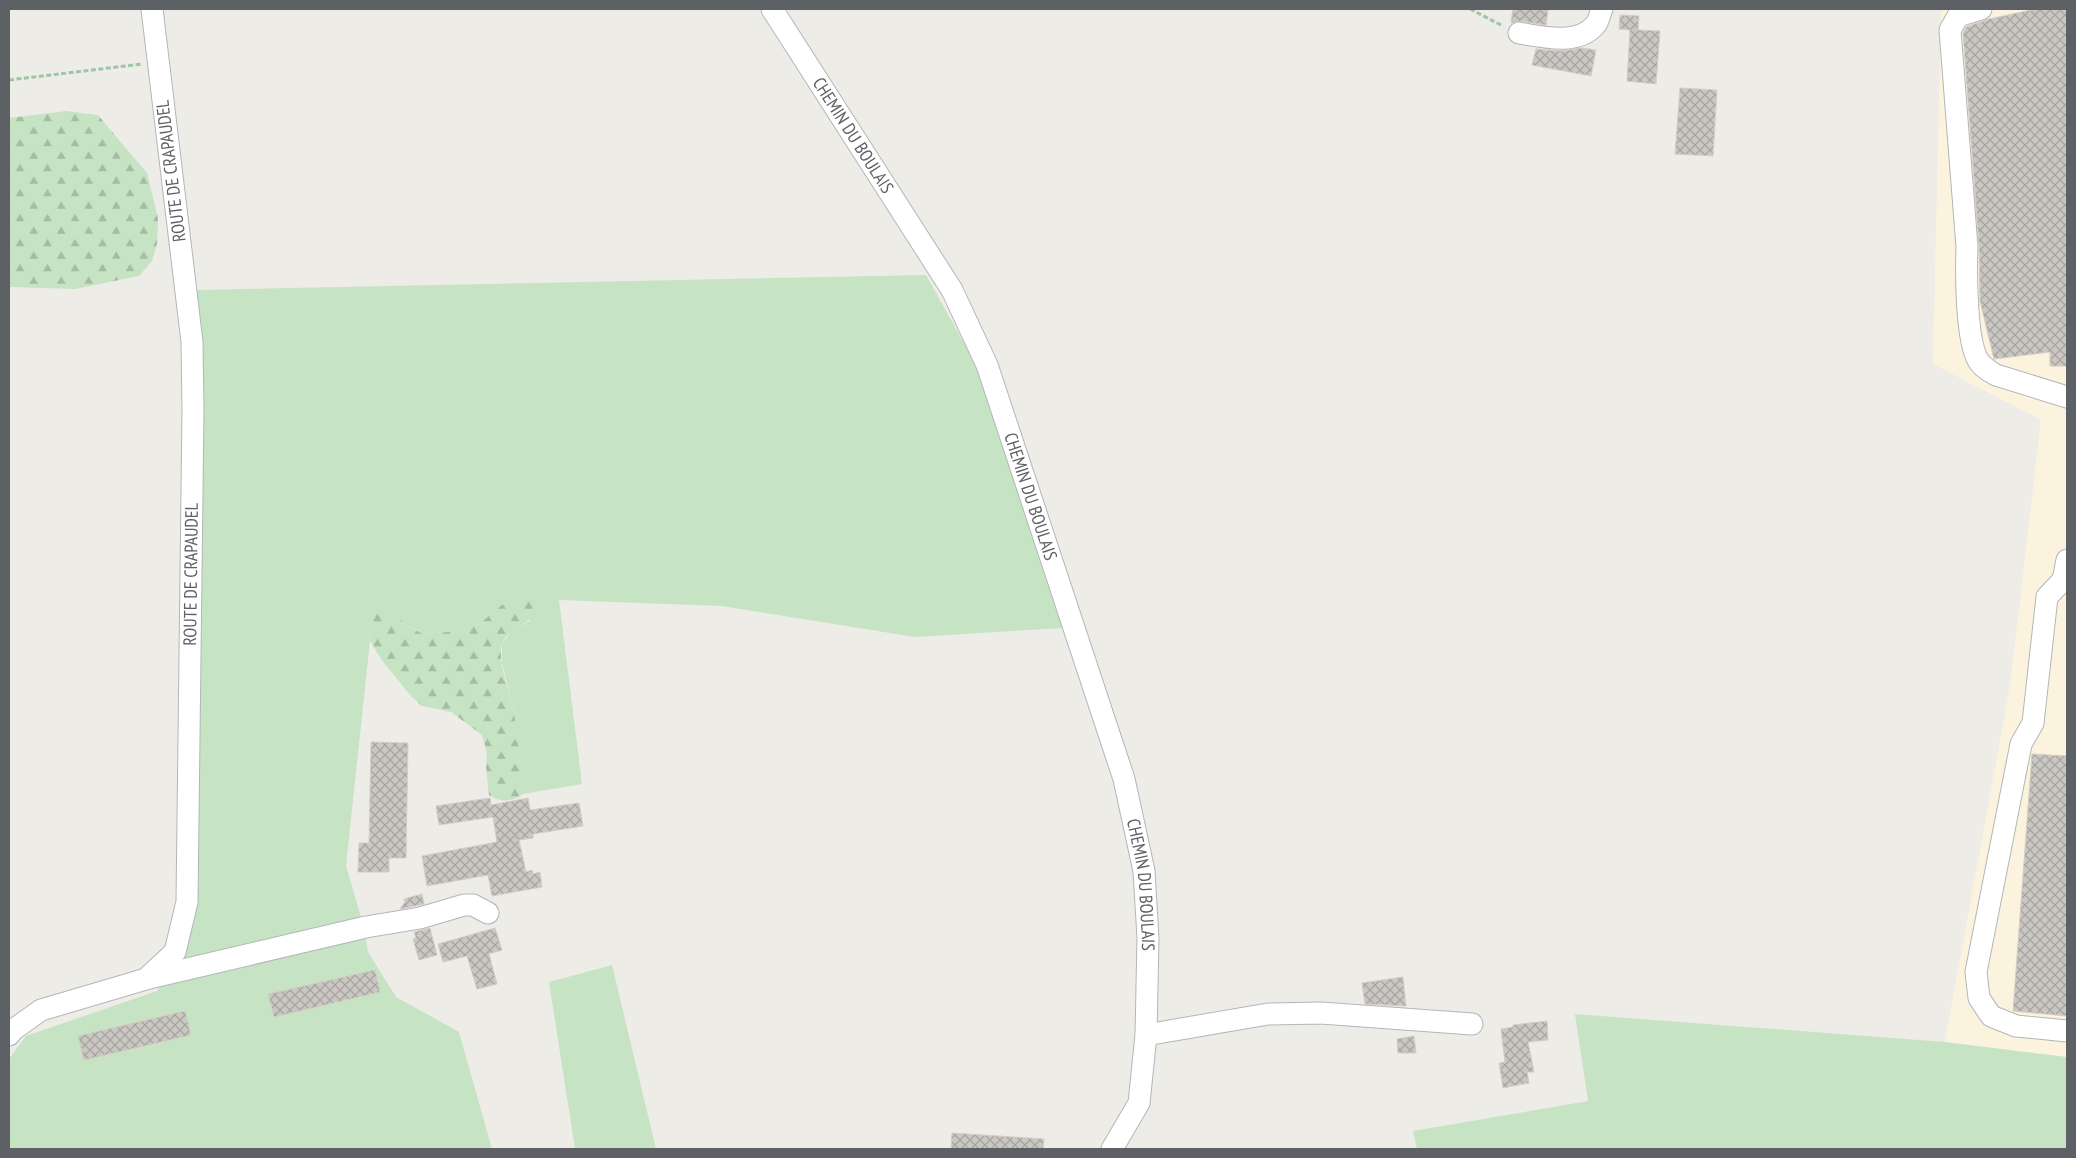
<svg xmlns="http://www.w3.org/2000/svg" width="2076" height="1158" font-family="'PT Sans Narrow',sans-serif">
	<style>
		.commercial { fill: #fbf3de }
		.green { fill: #c6e4c4 }
		.forest { fill: url(#forest-firs) }
		.building { fill: url(#building-cross-hatch); stroke: #d3cdc5 }
		.lines { fill: none; stroke-linecap: round; stroke-linejoin: round }
		.minor-casing { stroke: #b3b6b9; stroke-width: 23 }
		.path { stroke: #9ec5a6; stroke-width: 3; stroke-dasharray: 5 2.5; stroke-linecap: butt }
		.minor { stroke: #fff; stroke-width: 21 }
		.labels { text-anchor: middle; stroke-width: 5; stroke-linejoin: round; paint-order: stroke }
		.street-label { font-size: 18px; fill: #5d6165; stroke: #fff }
	</style>
	<defs>
		<pattern id="forest-firs" width="22" height="20" patternUnits="userSpaceOnUse" patternTransform="scale(1.25)"><rect width="22" height="20" fill="#c6e4c4"/><path d="M5 1l3.5 6h-7zM16 11l3.5 6h-7z" fill="#a4bca3"/></pattern>
		<pattern id="building-cross-hatch" width="8" height="8" patternUnits="userSpaceOnUse" patternTransform="scale(1.25)"><rect width="8" height="8" fill="#cac7c2"/><path d="M0 0l8 8M0 8l8-8" fill="none" stroke="#a7a5a1"/></pattern>
	</defs>
	<rect width="100%" height="100%" fill="#eeece6"/>
	<!-- commercial -->
	<path class="commercial" d="M1950 9H2067V1057L1945 1042 2010 686 2041 420 1933 364 1941 11Z"/>
	<!-- green -->
	<path class="green" d="M926 275 974 361 1063 628 915 637 722 606 559 600 582 784 523 794 514 712 502 663V644L512 631 530 621 509 599 478 625 448 632 423 634 405 625 397 612 369 628 370 641 346 866 363 924 368 952 396 997 459 1032 492 1149H9V1059L26 1036 157 991 185 950 198 635 203 365 197 290Z
		M612 965 656 1149H575L549 982Z
		M1575 1014 1945 1042 2067 1057V1149H1417L1413 1131 1588 1101Z"/>
	<!-- forest -->
	<path class="forest" d="M66 111 98 115 147 173 158 218 157 244 152 261 139 276 75 289 9 287V118Z
		M521 597 531 602 534 613C527 627 507 629 502 644 497 663 511 694 514 713 518 739 520 767 523 794 512 802 501 803 489 795L486 767 487 753 482 735 451 712 422 706 410 695 381 659 370 641 369 628 373 616 385 608 397 612 405 625 423 634 448 632 478 625 509 599Z"/>
	<!-- building -->
	<path class="building" d="M1513 9H1548L1546 25 1521 21 1511 23Z
		M2036 9H2067V366H2050V352L1994 359 1980 301 1979 246 1963 33 1966 27 1989 19Z
		M1620 15 1639 16 1638 30 1660 31 1656 84 1627 81 1630 30 1619 29Z
		M1582 48 1596 50 1591 76 1532 65 1536 49 1561 51Z
		M1680 88 1717 90 1713 156 1675 154Z
		M371 742 408 743 406 858H389V872H358L359 843H369Z
		M2032 754 2067 756V1016L2013 1011Z
		M490 798 491 805 528 798 530 810 579 803 583 826 533 834V838L519 840 526 872 532 870 533 874 540 872 542 887 492 896 488 875 427 886 422 856 497 842 493 817 439 825 436 806Z
		M422 894 424 904 400 909 405 902 404 899Z
		M430 928 437 955 419 960 413 939 416 938 414 932Z
		M495 928 502 950 489 954 497 984 477 989 467 956 443 962 438 944Z
		M375 970 380 992 274 1017 268 994Z
		M1403 977 1406 1006 1365 1004 1362 983Z
		M185 1011 191 1035 84 1060 78 1036Z
		M1547 1021 1548 1040 1528 1042 1534 1072H1527L1529 1083 1503 1088 1499 1063 1505 1062 1501 1029 1513 1027V1025Z
		M1414 1036 1416 1053H1398L1397 1039Z
		M952 1133 1044 1139 1043 1149H951Z"/>
	<g class="lines">
		<defs>
			<g id="minor">
				<path id="s1" d="M772 9 952 290 987 365 1124 779 1144 871 1148 938 1146 1035 1139 1103 1112 1149"/>
				<path d="M1981 9 1958 16 1950 30 1967 247C1966 272 1966 340 1978 360 1982 367 1989 371 1996 375L2067 397"/>
				<path d="M1519 33C1543 37 1579 46 1596 24 1599 20 1600 13 1602 9"/>
				<path d="M2063 580 2067 560"/>
				<path d="M2067 581 2063 580 2047 597 2033 723 2021 744 1976 972 1979 998 1991 1016 2016 1026 2067 1031"/>
				<path d="M149 978 366 927 420 918 464 905H473L488 913"/>
				<path id="s2" d="M9 1035 13 1030 41 1010 146 979 175 952 187 902 193 410 192 342 152 9"/>
				<path d="M1146 1035 1268 1014 1321 1013 1472 1024"/>
			</g>
		</defs>
		<!-- minor casing -->
		<use href="#minor" class="minor-casing"/>
		<!-- path -->
		<path class="path" d="M1470 9 1503 26
			M9 80 142 64"/>
		<!-- minor -->
		<use href="#minor" class="minor"/>
	</g>
	<g class="labels">
		<!-- street labels -->
		<g class="street-label">
			<text dy="6" stroke="none"><textPath href="#s1" startOffset="150">CHEMIN DU BOULAIS</textPath></text>
			<text transform="translate(171 171) rotate(-97)" y="6">ROUTE DE CRAPAUDEL</text>
			<text dy="6" stroke="none"><textPath href="#s1" startOffset="555">CHEMIN DU BOULAIS</textPath></text>
			<text dy="6" stroke="none"><textPath href="#s2" startOffset="569">ROUTE DE CRAPAUDEL</textPath></text>
			<text dy="6" stroke="none"><textPath href="#s1" startOffset="960">CHEMIN DU BOULAIS</textPath></text>
		</g>
	</g>
	<!-- border -->
	<rect width="2076" height="1158" fill="none" stroke="#5d6165" stroke-width="20"/>
</svg>
